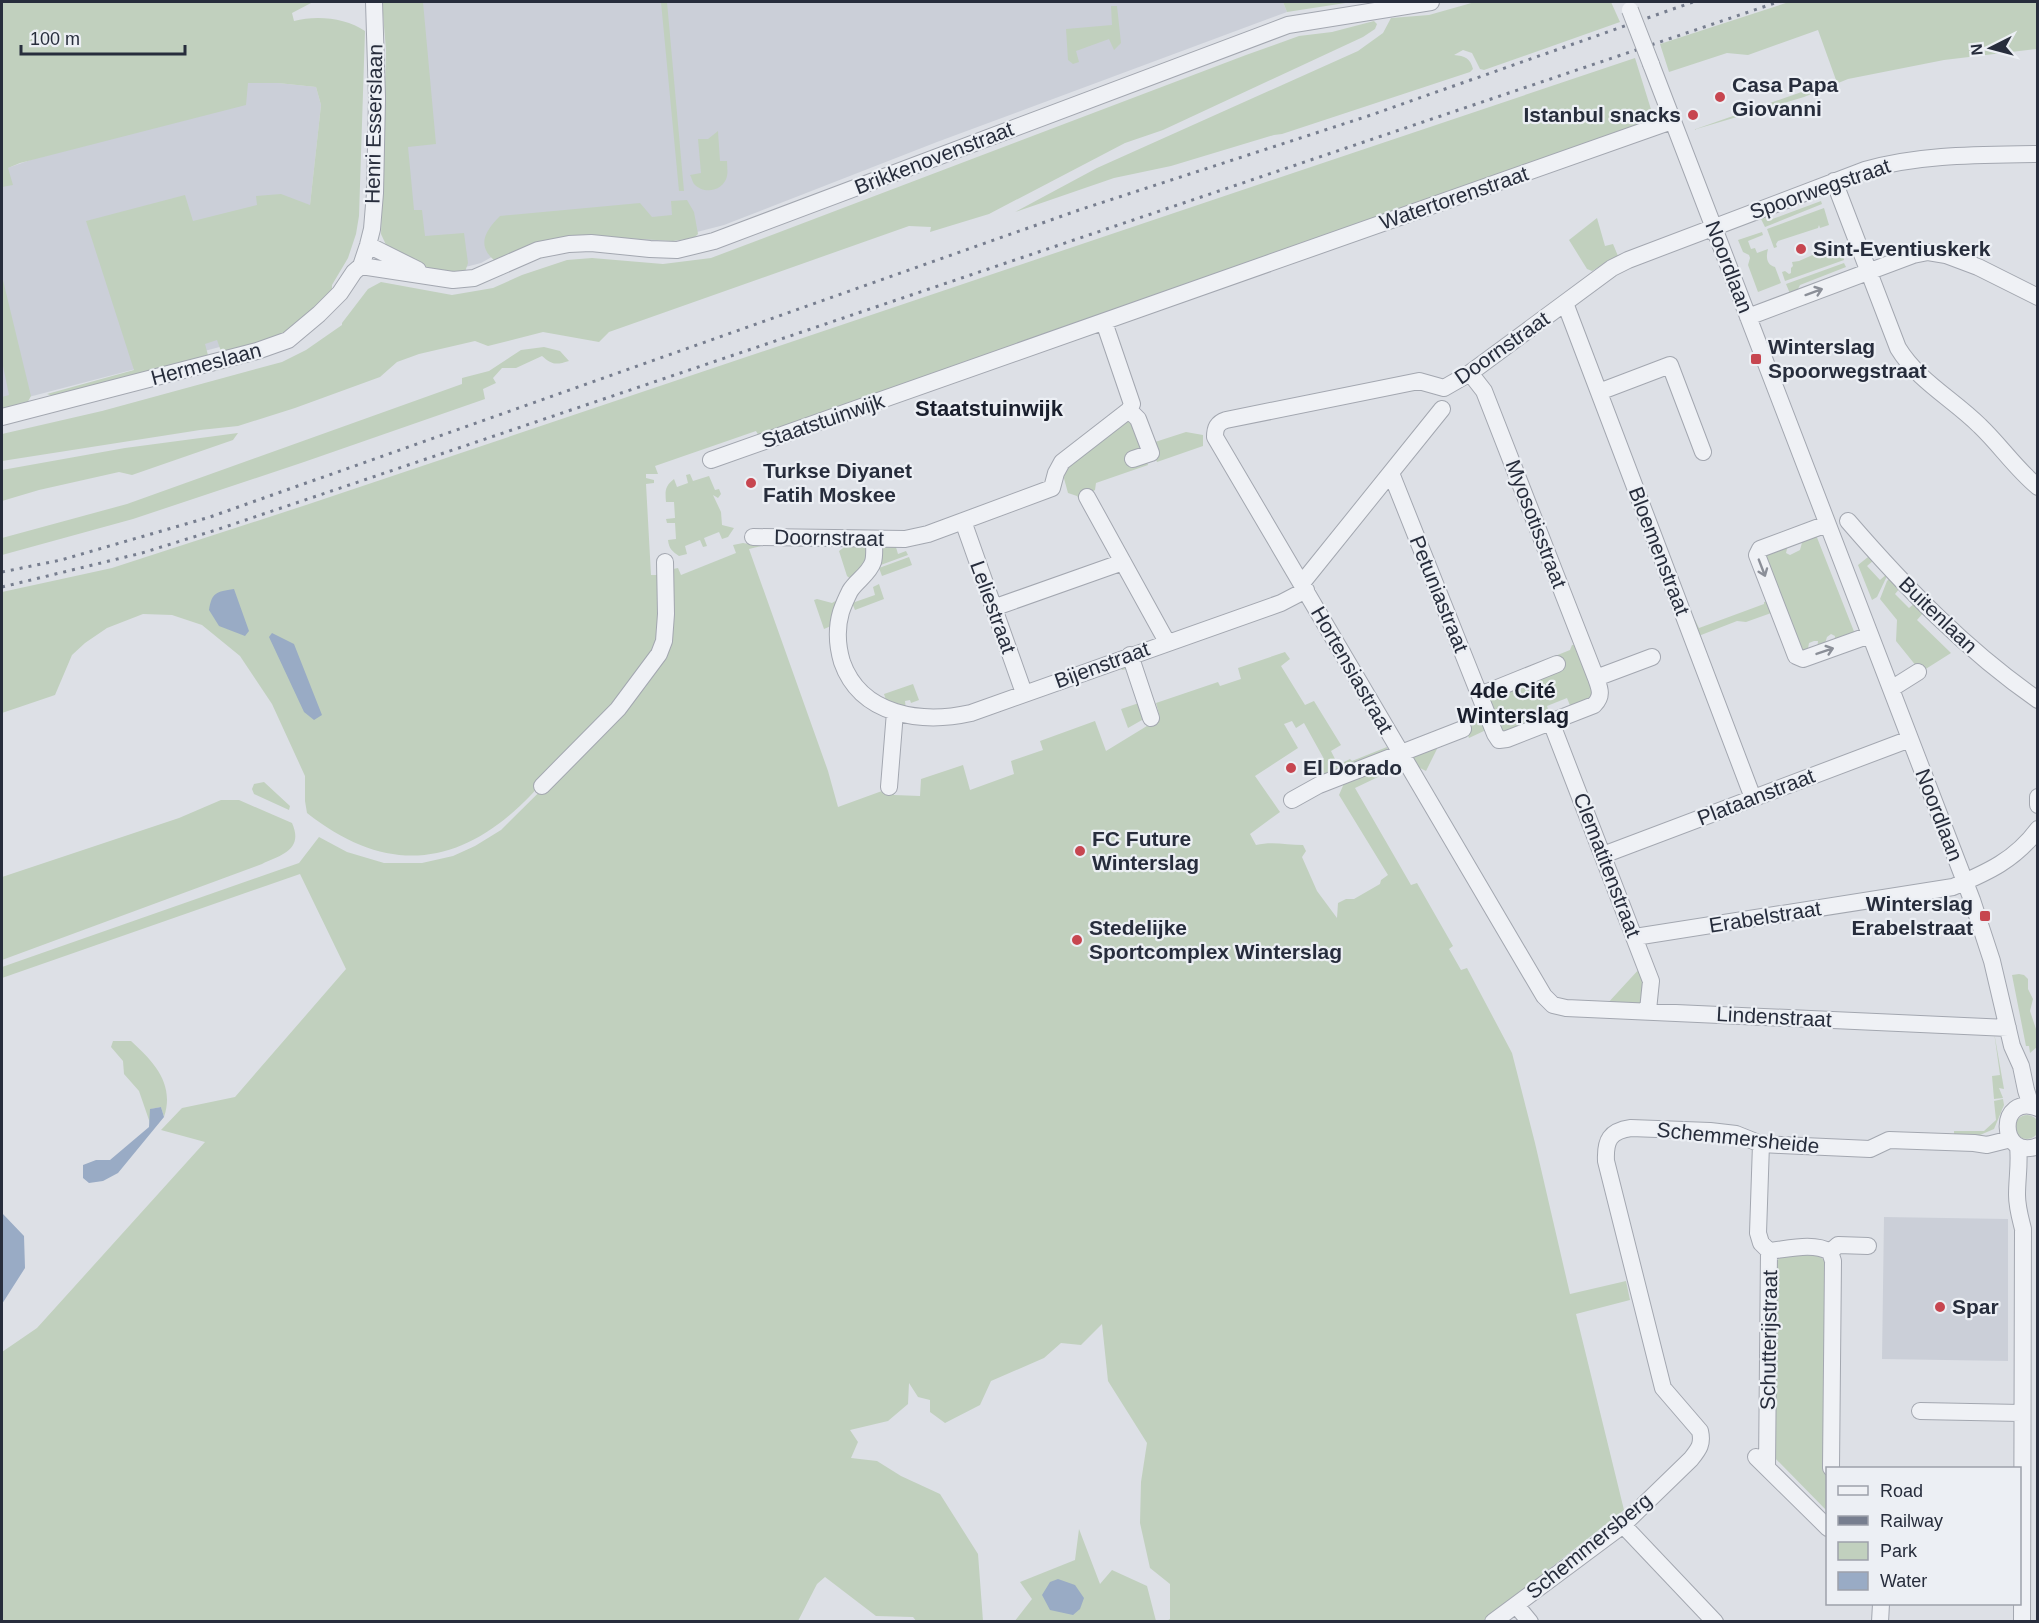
<svg xmlns="http://www.w3.org/2000/svg" width="2039" height="1623" font-family="Arial,sans-serif">
	<style>
		.built { fill: #cbcfd8 }
		.green { fill: #c1d0be }
		.water { fill: #99abc5 }
		.lines { fill: none; stroke-linecap: round; stroke-linejoin: round }
		.minor-casing { stroke: #a3a7b0; stroke-width: 18 }
		.minor { stroke: #eff1f5; stroke-width: 16 }
		.rail { stroke: #777e8f; stroke-width: 3; stroke-dasharray: 3 6; stroke-linecap: butt }
		.minor-bridge-casing { stroke: #a3a7b0; stroke-width: 18; stroke-linecap: butt }
		.minor-bridge { stroke: #eff1f5; stroke-width: 16 }
		.oneway { stroke: #8b8f98 }
		.poi-dot { fill: #c74650; stroke: #eceff4; stroke-width: 2 }
		.labels { text-anchor: middle; stroke-width: 4.5; stroke-linejoin: round; paint-order: stroke }
		.poi-label { font-size: 21px; font-weight: bold; fill: #272d3c; stroke: #eceff4; text-anchor: start }
		.street-label { font-size: 21px; fill: #272d3c; stroke: #eceff4 }
		.neighbourhood-label { font-size: 22px; font-weight: bold; fill: #191e2c; stroke: #eceff4 }
	</style>
	<rect width="100%" height="100%" fill="#dde0e6"/>
	<!-- built -->
	<path class="built" d="M388 2H1283L1287 12 937 142 724 225 666 240 506 249 481 263 454 270 419 261Z
		M248 83H278L316 87 321 105 310 205 266 335 2 404V170Z
		M1884 1217 2008 1219V1361L1882 1359Z"/>
	<!-- green -->
	<path class="green" d="M2 2H313L292 13 294 21C317 15 346 18 365 31L359 216 356 234 348 258 332 285V289L335 292 286 332 274 338 222 354 217 340 205 344 209 359 56 397 47 394 134 370 86 221 185 195 193 221 257 205 256 196 281 194 310 205 321 105 316 87 278 83H248L246 105 20 163 8 168 13 185 2 187Z
		M382 2H423L436 144 408 147 414 210H422L425 236 464 233 468 263 465 272H440L415 264 387 247 381 234 386 50Z
		M661 2H667L684 191H679Z
		M1283 2H1352L1287 12Z
		M1475 2H1611L1620 22 1484 70 1480 69 1472 53 1463 50 1454 55C1465 56 1470 58 1473 69L1470 72 1282 134 1274 135 1171 166 1114 178 1015 212 1097 168 1358 51 1383 33 1391 18 1429 15Z
		M1789 2H2037V49L1944 60 1848 79 1804 97 1693 130 1836 80 1818 30 1748 55 1727 53 1669 72 1660 44Z
		M1111 6H1117L1121 43 1114 50 1109 39 1076 51 1079 62 1073 64 1068 60 1066 29 1112 25Z
		M1374 21 1377 24 1375 29 1363 37 1163 130 1125 143 989 214 930 232 931 227 909 226 609 332 599 342 543 332 488 346 475 341 419 354 397 362 380 377 295 408 238 426 200 430 2 461V434L102 411 282 362 306 350 342 325V323L368 289 381 282 452 295 493 288 522 275 567 260 592 258 663 264 711 258 1246 55 1299 36 1332 32Z
		M1635 58 1654 119 760 438 756 431 655 466 658 474H646V478L654 480V483L646 484 651 575H660V639L650 664C621 695 592 727 563 758 552 771 542 784 530 796 460 868 387 876 307 813L305 801V776L272 704 240 656 202 625 172 615 143 614 107 628 85 643 72 655 55 695 2 713V592L112 568 306 505Z
		M718 131 720 161H727C727 166 728 172 727 176 724 191 704 195 694 184 693 183 691 176 690 175L701 173 698 139H708Z
		M687 200 694 212 698 234 694 238 673 241 590 236 494 260C476 245 486 230 500 216L640 203 652 217 672 215 671 201Z
		M1821 201 1822 204 1765 227 1759 215 1764 213 1767 221Z
		M1824 208 1829 225 1820 228 1819 225 1818 228 1778 241 1776 244 1777 247 1774 248 1767 229Z
		M1597 218 1605 246 1613 244 1618 256 1592 271 1587 269 1569 240Z
		M1762 232 1763 235 1748 241 1751 249 1755 248 1757 253 1768 249C1766 256 1766 265 1775 267L1781 283 1758 292 1748 265 1750 258 1749 255 1743 252 1738 240Z
		M1836 243 1839 251H1842L1844 260 1785 281 1782 272 1785 271 1789 274 1791 273V268L1793 266 1792 262 1799 261 1826 249 1829 250 1827 246Z
		M1844 263 1846 267 1800 285 1795 295 1791 296 1786 284Z
		M2 276 31 396 26 405 4 410 2 408V397L9 395 2 361Z
		M544 347 560 351 569 361C556 365 552 365 542 356L516 368H502L493 378 496 383 483 389 485 399 304 462 133 519 2 555V538L127 504 462 384V378L489 371 521 350Z
		M1132 418 1148 465 1096 483 1095 490 1079 500 1077 496 1068 493 1062 471Z
		M1186 432 1203 435V446L1157 462 1155 457V442Z
		M238 433 233 440 132 475 119 472 39 490 2 501V470L125 448Z
		M690 474 693 481 709 476 715 490 719 489 721 494 718 498 713 495 721 512 722 525 734 528 728 537 722 539 719 532 704 538 707 546 703 547 700 540 685 546 687 554 679 556C672 551 669 549 668 540L676 539 675 523H667L666 519 675 518 674 502H666C665 491 665 486 674 479L677 487 688 483 686 475Z
		M1816 535 1855 634 1834 644 1835 636 1831 634 1827 637 1824 647 1817 650 1818 641H1814L1809 643 1807 654H1802L1764 559 1768 553 1788 545 1786 553 1790 555 1800 550 1803 539Z
		M743 543 761 546 749 549 828 771 838 807 893 787 894 795 920 796 921 779 963 765 970 790 1014 774 1011 761 1043 750 1040 741 1095 721 1106 751 1160 718 1156 703 1218 682 1220 686 1241 679 1238 668 1285 652 1290 659 1281 666 1305 705 1314 701 1341 745 1331 751 1338 765 1350 759 1352 761 1387 747 1388 752 1330 777 1324 774 1318 763 1324 759 1304 723 1296 728 1292 721 1284 724 1298 748 1255 776 1280 812 1250 834 1256 845C1272 841 1287 845 1303 845L1306 851 1302 857 1317 891 1337 918 1338 903 1346 899H1354L1380 884 1381 880 1388 875 1339 795 1345 781 1395 762 1399 767 1355 788 1411 885 1417 883 1453 946 1449 949 1461 970 1467 968 1512 1053 1535 1143 1570 1294 1626 1281 1630 1300 1576 1314 1624 1510 1483 1621H1167L1170 1619V1584L1150 1568 1140 1523 1141 1482 1147 1443 1108 1381 1102 1324 1081 1345 1061 1343 1044 1358 991 1381 980 1405 945 1423 930 1412V1400L918 1397 909 1383 908 1404 888 1421 850 1430 858 1442 851 1458 877 1461 901 1476 940 1494 978 1554 983 1621 917 1622 913 1617 876 1616 825 1577 817 1584 798 1621H2V1352L37 1328 205 1142 161 1130 182 1108 235 1097 346 969 300 874 2 978V967L299 863 319 837 347 852 384 863H422L453 856 475 846 501 830 615 717 647 677 673 569 678 568 681 575 736 553 733 545Z
		M847 543 866 545 869 554 853 581 847 576 839 551 846 546Z
		M895 544 898 554 906 551 908 555 878 566 879 546Z
		M1873 553 1874 560 1867 566 1880 580 1887 574V576L1877 597 1872 600 1858 565Z
		M909 557 912 565 882 576 879 568Z
		M1890 578 1900 588 1895 594 1909 608 1915 603 1924 612 1917 620 1951 653 1921 672 1896 641 1897 620 1880 599 1887 581Z
		M879 584 884 599 855 610 852 603 875 595 873 587Z
		M817 599 832 603 839 599 831 626 824 629 814 600Z
		M1770 601 1774 612 1746 622 1737 621 1696 637 1690 622 1695 620 1699 628 1764 604V602Z
		M1572 645H1578L1595 697 1571 708 1567 698 1547 706 1550 716 1500 733 1487 706 1490 696 1559 669 1555 656 1570 650Z
		M1130 664 1143 702 1145 716 1142 720 1128 728 1121 709 1142 702 1131 668 1122 670 1120 667Z
		M913 684 919 700 911 703 910 700 905 701 906 710 888 706 884 694Z
		M1479 712 1486 730 1469 738 1461 719Z
		M1431 746 1437 749 1426 771 1414 765 1411 756Z
		M264 782 290 806 289 810 254 794 252 789 254 784Z
		M221 800H239L292 823C304 850 281 855 262 864L2 960V877L179 818Z
		M1641 967 1646 981 1644 1004 1606 1005Z
		M2019 974 2024 975 2028 979V989L2033 999 2030 1011 2037 1032V1047L2030 1053 2029 1046H2026L2012 975Z
		M1994 1032 2004 1089 1999 1088 2003 1098 1994 1099 1992 1076 2000 1075Z
		M113 1041H131C154 1062 175 1084 164 1117L161 1107 151 1109 150 1123 139 1091 124 1074 123 1061 111 1047Z
		M2003 1099 2004 1105 1994 1129 1980 1135H1954V1131H1984L1996 1120 1994 1101Z
		M2015 1127a12 12 0 1 1 24 0a12 12 0 1 1-24 0Z
		M1788 1253C1807 1254 1821 1249 1829 1269L1827 1511 1773 1456 1775 1264 1780 1257Z
		M1079 1529 1100 1584 1112 1570 1147 1586 1156 1621 1014 1622 1032 1599 1020 1582 1075 1560Z"/>
	<!-- water -->
	<path class="water" d="M234 589 249 631 245 636 219 626 209 610C212 592 216 592 234 589Z
		M272 633 294 644 322 715 314 720 304 712 269 637Z
		M161 1107 164 1117 118 1173 103 1181 89 1183 83 1178V1165L96 1160H110L149 1127 150 1109Z
		M2 1213 24 1236 25 1268 2 1304Z
		M1058 1579 1075 1585 1084 1598 1080 1609 1073 1615 1050 1610 1042 1595 1050 1582Z"/>
	<g class="lines">
		<defs>
			<path id="minor" d="M1651 64 1972 900 1992 961 2012 1046 2021 1066 2026 1090 2031 1106
				M1834 181 1898 348C1918 381 1953 399 1980 426 2000 445 2016 469 2038 487
				M368 245 418 270
				M361 266 453 280 474 278 538 250 569 244 591 243 650 249 677 250 714 241 1288 25 1431 2
				M1565 303 1753 798
				M1748 317 1913 255 1928 252 1946 255 1978 267 2038 297
				M1104 322 1132 404 1129 410 1138 419 1151 453 1133 459
				M1599 392 1670 365 1703 452
				M2 417 257 351 288 340 319 314 340 293 354 272 361 266 368 245 372 229 375 193 377 98 374 2
				M711 460 1672 121
				M1391 473 1495 734 1499 740 1507 739 1594 705C1603 696 1600 689 1596 678L1484 391 1470 373
				M1087 497 1167 642
				M963 521 1024 693
				M1848 521C1905 587 1966 650 2038 700
				M1827 524 1760 549 1757 555 1796 656 1803 659 1870 635
				M753 537 905 539 928 534 1052 488 1056 473 1062 462 1129 410
				M874 539C874 546 875 556 873 562 869 574 856 581 850 591 847 597 843 606 841 612 836 629 837 645 842 662 861 716 922 724 971 713L1281 603 1306 590
				M1302 583 1442 409
				M993 608 1123 562
				M1130 655 1151 718
				M1596 678 1652 657
				M1891 689 1918 672
				M1480 695 1557 664
				M1551 722 1651 981 1648 1010
				M542 786 618 709 659 654 664 641 666 614 665 562
				M889 787 895 712
				M2038 797V805
				M1292 800 1319 785 1463 729
				M1603 855 1910 739
				M1635 937 1953 887C1988 872 2015 860 2038 829
				M2008 1028 1566 1008 1553 1005 1544 996 1215 437C1215 428 1217 423 1226 420L1419 381 1444 388 1470 373 1612 268 1628 260 1865 170C1921 154 1980 155 2038 154
				M2038 1108C1997 1092 1998 1161 2038 1146
				M1761 1144 1758 1233 1761 1243 1769 1251 1767 1468
				M2018 1146C2020 1163 2017 1178 2017 1195 2017 1207 2020 1217 2023 1229L2022 1622
				M1769 1251C1788 1249 1814 1242 1830 1252L1833 1261 1831 1468
				M1830 1252 1838 1245 1868 1246
				M1920 1411 2021 1413
				M1756 1457 1828 1528
				M1623 1525 1715 1622
				M1516 1605 1530 1622
				M1493 1622 1623 1525 1691 1459C1699 1449 1703 1444 1700 1431L1663 1388 1606 1161C1605 1140 1610 1131 1631 1128L1710 1131 1736 1134 1761 1144 1781 1145 1870 1149 1889 1140 1974 1143 1987 1145 2011 1139
				M1880 1622 1881 1604"/>
		</defs>
		<!-- minor casing -->
		<use href="#minor" class="minor-casing"/>
		<!-- minor -->
		<use href="#minor" class="minor"/>
		<!-- rail -->
		<path class="rail" d="M2 572 61 560 210 517 1079 210 1368 116 1693 2
			M2 587 142 553 219 529 1778 2"/>
		<defs>
			<path id="minor-bridge" d="M1630 10 1651 64"/>
		</defs>
		<!-- minor-bridge casing -->
		<use href="#minor-bridge" class="minor-bridge-casing"/>
		<!-- minor-bridge -->
		<use href="#minor-bridge" class="minor-bridge"/>
	</g>
	<!-- one-way arrows -->
	<defs><path id="oneway-shaft" d="M-6 0H5M1.5-3L5.5 0L1.5 3" fill="none" stroke-width="1.6" stroke-linecap="round" stroke-linejoin="round" transform="scale(1.5)"/></defs>
	<g class="oneway">
		<use href="#oneway-shaft" transform="translate(1814 292) rotate(-20)"/>
		<use href="#oneway-shaft" transform="translate(1762 568) rotate(69)"/>
		<use href="#oneway-shaft" transform="translate(1825 651) rotate(-19)"/>
	</g>
	<!-- markers -->
	<g class="poi-dot">
		<circle cx="1720" cy="97" r="6"/>
		<circle cx="1693" cy="115" r="6"/>
		<circle cx="1801" cy="249" r="6"/>
		<rect x="1750" y="353" width="12" height="12" rx="3"/>
		<circle cx="751" cy="483" r="6"/>
		<circle cx="1291" cy="768" r="6"/>
		<circle cx="1080" cy="851" r="6"/>
		<rect x="1979" y="910" width="12" height="12" rx="3"/>
		<circle cx="1077" cy="940" r="6"/>
		<circle cx="1940" cy="1307" r="6"/>
	</g>
	<g class="labels">
		<!-- poi labels -->
		<g class="poi-label">
			<text x="1732" y="92">Casa Papa<tspan x="1732" dy="24">Giovanni</tspan></text>
			<text x="1681" y="122" text-anchor="end">Istanbul snacks</text>
			<text x="1813" y="256">Sint-Eventiuskerk</text>
			<text x="1768" y="354">Winterslag<tspan x="1768" dy="24">Spoorwegstraat</tspan></text>
			<text x="763" y="478">Turkse Diyanet<tspan x="763" dy="24">Fatih Moskee</tspan></text>
			<text x="1303" y="775">El Dorado</text>
			<text x="1092" y="846">FC Future<tspan x="1092" dy="24">Winterslag</tspan></text>
			<text x="1973" y="911" text-anchor="end">Winterslag<tspan x="1973" dy="24">Erabelstraat</tspan></text>
			<text x="1089" y="935">Stedelijke<tspan x="1089" dy="24">Sportcomplex Winterslag</tspan></text>
			<text x="1952" y="1314">Spar</text>
		</g>
		<!-- street labels -->
		<g class="street-label">
			<text transform="translate(374 124) rotate(-89)" y="7">Henri Esserslaan</text>
			<text transform="translate(934 158) rotate(-21)" y="7">Brikkenovenstraat</text>
			<text transform="translate(1820 189) rotate(-19)" y="7">Spoorwegstraat</text>
			<text transform="translate(1454 198) rotate(-19)" y="7">Watertorenstraat</text>
			<text transform="translate(1729 267) rotate(69)" y="7">Noordlaan</text>
			<text transform="translate(1502 348) rotate(-35)" y="7">Doornstraat</text>
			<text transform="translate(206 364) rotate(-15)" y="7">Hermeslaan</text>
			<text transform="translate(823 421) rotate(-19)" y="7">Staatstuinwijk</text>
			<text transform="translate(1536 524) rotate(69)" y="7">Myosotisstraat</text>
			<text transform="translate(829 538) rotate(1)" y="7">Doornstraat</text>
			<text transform="translate(1659 551) rotate(69)" y="7">Bloemenstraat</text>
			<text transform="translate(1439 594) rotate(68)" y="7">Petuniastraat</text>
			<text transform="translate(993 607) rotate(70)" y="7">Leliestraat</text>
			<text transform="translate(1938 615) rotate(44)" y="7">Buitenlaan</text>
			<text transform="translate(1102 665) rotate(-20)" y="7">Bijenstraat</text>
			<text transform="translate(1352 670) rotate(60)" y="7">Hortensiastraat</text>
			<text transform="translate(1756 797) rotate(-21)" y="7">Plataanstraat</text>
			<text transform="translate(1939 815) rotate(69)" y="7">Noordlaan</text>
			<text transform="translate(1607 865) rotate(69)" y="7">Clematitenstraat</text>
			<text transform="translate(1765 917) rotate(-9)" y="7">Erabelstraat</text>
			<text transform="translate(1774 1017) rotate(3)" y="7">Lindenstraat</text>
			<text transform="translate(1738 1138) rotate(6)" y="7">Schemmersheide</text>
			<text transform="translate(1769 1340) rotate(-89)" y="7">Schutterijstraat</text>
			<text transform="translate(1589 1546) rotate(-39)" y="7">Schemmersberg</text>
		</g>
		<!-- neighbourhood labels -->
		<g class="neighbourhood-label">
			<text x="989" y="416">Staatstuinwijk</text>
			<text x="1513" y="698">4de Cité<tspan x="1513" dy="25">Winterslag</tspan></text>
		</g>
	</g>
	<!-- border -->
	<rect width="2039" height="1623" fill="none" stroke="#272d3c" stroke-width="6"/>
	<!-- legend -->
	<rect x="1826" y="1467" width="195" height="138" fill="#eceff4" stroke="#9da1aa" stroke-width="1.5"/>
	<rect x="1838" y="1486" width="30" height="9" fill="#eff1f5" stroke="#9da1aa" stroke-width="1.5"/>
	<text x="1880" y="1497" font-size="18" fill="#272d3c">Road</text>
	<rect x="1838" y="1516" width="30" height="9" fill="#777e8f" stroke="#9da1aa" stroke-width="1.5"/>
	<text x="1880" y="1527" font-size="18" fill="#272d3c">Railway</text>
	<rect x="1838" y="1542" width="30" height="18" fill="#c1d0be" stroke="#9da1aa" stroke-width="1.5"/>
	<text x="1880" y="1557" font-size="18" fill="#272d3c">Park</text>
	<rect x="1838" y="1572" width="30" height="18" fill="#99abc5" stroke="#9da1aa" stroke-width="1.5"/>
	<text x="1880" y="1587" font-size="18" fill="#272d3c">Water</text>
	<!-- north arrow -->
	<g transform="translate(1991 48) rotate(264)" stroke="#eceff4" stroke-width="4.5" paint-order="stroke">
	<path d="M0-4.5L10 22L0 15L-10 22Z" fill="#272d3c"/>
	<text y="-9" font-size="16" font-weight="bold" text-anchor="middle" fill="#272d3c">N</text>
	</g>
	<!-- scale -->
	<path d="M21 45v9h164v-9" fill="none" stroke="#272d3c" stroke-width="3"/>
	<text x="30" y="45" font-size="18" fill="#272d3c" stroke="#eceff4" stroke-width="4.5" paint-order="stroke">100 m</text>
</svg>
